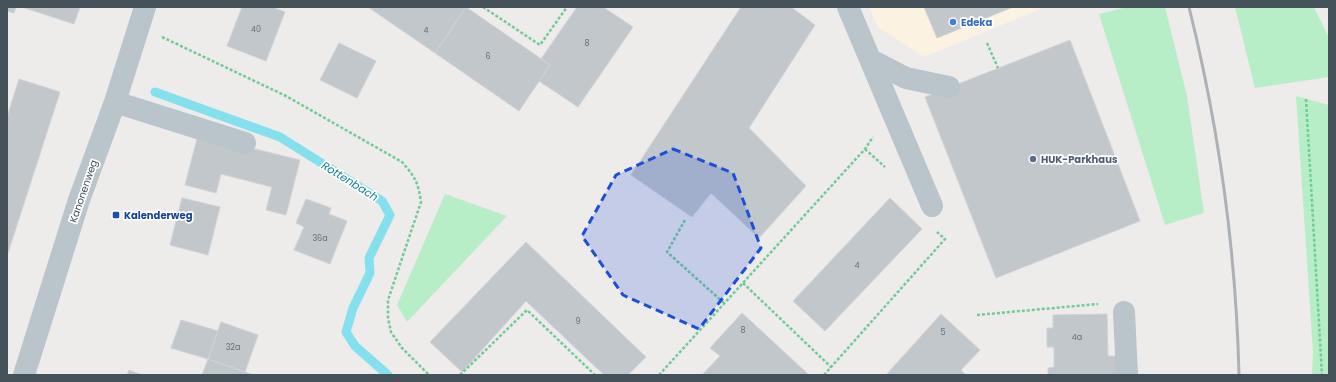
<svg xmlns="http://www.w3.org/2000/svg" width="1336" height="382" font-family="Poppins,sans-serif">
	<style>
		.commercial { fill: #fbf2e2 }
		.green { fill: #b7eec7 }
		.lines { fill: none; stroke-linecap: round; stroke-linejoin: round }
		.stream { stroke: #83e0ec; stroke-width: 9 }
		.building { fill: #c2c7cb; stroke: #cfd2d7 }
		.path { stroke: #6fcc96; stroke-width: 2.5; stroke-dasharray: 3 2; stroke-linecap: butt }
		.minor { stroke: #b9c4cb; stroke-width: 22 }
		.rail { stroke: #adb1b6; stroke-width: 3 }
		.marked { fill: #1d4ed8; fill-opacity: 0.2; stroke: #1d4ed8; stroke-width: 3; stroke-dasharray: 8 5; stroke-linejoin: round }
		.shop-dot { fill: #3f7fe0; stroke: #fff; stroke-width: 1.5 }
		.service-dot { fill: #5c6f8a; stroke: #fff; stroke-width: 1.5 }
		.transit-dot { fill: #1a4fb4; stroke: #fff; stroke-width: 1.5 }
		.labels { text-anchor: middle; stroke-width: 3.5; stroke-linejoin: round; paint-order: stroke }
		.number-label { font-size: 8px; fill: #646e76 }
		.shop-label { font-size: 10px; font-weight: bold; fill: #366cbe; stroke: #fff; text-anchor: start }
		.service-label { font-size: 10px; font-weight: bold; fill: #4e5e75; stroke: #fff; text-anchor: start }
		.street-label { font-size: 10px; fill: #445159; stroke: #fff }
		.transit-label { font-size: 10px; font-weight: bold; fill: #164399; stroke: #fff; text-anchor: start }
		.water-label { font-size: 11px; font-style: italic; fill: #0b808f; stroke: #fff }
	</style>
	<rect width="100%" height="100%" fill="#eeebeb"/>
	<!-- commercial -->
	<path class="commercial" d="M869 7H1045L924 57 878 27Z"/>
	<!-- green -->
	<path class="green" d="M1127 7H1165L1187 96 1204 213 1165 225 1099 14Z
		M1235 7H1314L1329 38V77L1255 88Z
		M1296 96 1329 105V375H1312L1313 352Z
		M445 194 507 216 407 322 397 305Z"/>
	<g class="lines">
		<!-- stream -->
		<path class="stream" d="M155 92 280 137 382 201 390 215 369 258 370 273 353 308 346 332 355 346 388 375"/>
	</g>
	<!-- building -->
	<path class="building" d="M7 7H16L14 13 7 11Z
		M22 7H80L74 24Z
		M242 7H272L285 12 266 61 227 46Z
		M368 7H466L435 53Z
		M466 7 550 65 519 111 435 53Z
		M577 7H603L633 27 578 107 539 81 550 65 541 59Z
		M741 7H791L815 25 749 128 806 186 759 238 711 193 692 217 631 175Z
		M924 7H1013L937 38Z
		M1070 40 1140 221 996 278 925 97Z
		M339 43 376 61 357 98 320 80Z
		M19 79 60 92 7 256V117Z
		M198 135 300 160 286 215 266 210 272 187 221 174 216 193 185 185Z
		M182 198 220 207 208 255 170 245Z
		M890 198 922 229 825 331 793 301Z
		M306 199 331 208 329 214 347 221 330 264 294 250 304 227 296 223Z
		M526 242 646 357 628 375H604L526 301 462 372 430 342Z
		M742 313 808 374 807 375H702L720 356 710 348Z
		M941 314 980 350 961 370 966 375H886Z
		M1107 314 1108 356H1119V375H1048V368L1054 367V347H1047V328H1053V315Z
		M181 320 218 331 208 359 171 348Z
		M221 322 258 335 245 372 208 359Z
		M208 359 245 372 253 375H202Z
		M129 370 142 375H127Z"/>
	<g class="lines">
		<!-- path -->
		<path class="path" d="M483 7 540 45 567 7
			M162 37 286 96 402 162C415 177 418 182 421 202L388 300V318L391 332 402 348 429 375
			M987 43 998 68
			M1306 99 1322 375
			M865 149 885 167
			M685 220 667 252 725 304
			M743 283 831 367
			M977 315 1098 304
			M460 375 527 310 595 375
			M659 375 865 149 873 137
			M824 375 945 239 937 232"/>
		<!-- minor -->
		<path class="minor" d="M848 7 932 206
			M871 60 906 78 949 87
			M115 102 245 143
			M1124 312 1127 375
			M24 375 79 200 115 102 145 7"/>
		<!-- rail -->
		<path class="rail" d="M1189 7C1219 128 1236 251 1239 375"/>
	</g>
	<!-- marked area -->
	<path class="marked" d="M673 149 733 173 761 248 699 329 623 295 582 236 616 175Z"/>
	<!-- markers -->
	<circle class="shop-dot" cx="953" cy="22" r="4"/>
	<circle class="service-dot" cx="1033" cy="159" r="4"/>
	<rect class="transit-dot" x="112" y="211" width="8" height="8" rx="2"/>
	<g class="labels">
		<!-- number labels -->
		<g class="number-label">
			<text x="256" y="32">40</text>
			<text x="426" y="33">4</text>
			<text x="587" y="46">8</text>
			<text x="488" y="59">6</text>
			<text x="320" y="241">36a</text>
			<text x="857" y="268">4</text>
			<text x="578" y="324">9</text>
			<text x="743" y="333">8</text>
			<text x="943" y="335">5</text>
			<text x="1077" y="340">4a</text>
			<text x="233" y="350">32a</text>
		</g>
		<!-- shop labels -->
		<g class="shop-label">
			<text x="961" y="26">Edeka</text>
		</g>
		<!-- service labels -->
		<g class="service-label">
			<text x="1041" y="163">HUK-Parkhaus</text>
		</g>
		<!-- street labels -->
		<g class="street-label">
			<text transform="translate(83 191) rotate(-71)" y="4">Kanonenweg</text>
		</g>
		<!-- transit labels -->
		<g class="transit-label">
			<text x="124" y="219">Kalenderweg</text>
		</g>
		<!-- water labels -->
		<g class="water-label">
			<text transform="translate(350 181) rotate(32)" y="4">Rottenbach</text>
		</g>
	</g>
	<!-- border -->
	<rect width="1336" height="382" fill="none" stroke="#445159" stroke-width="16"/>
</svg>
